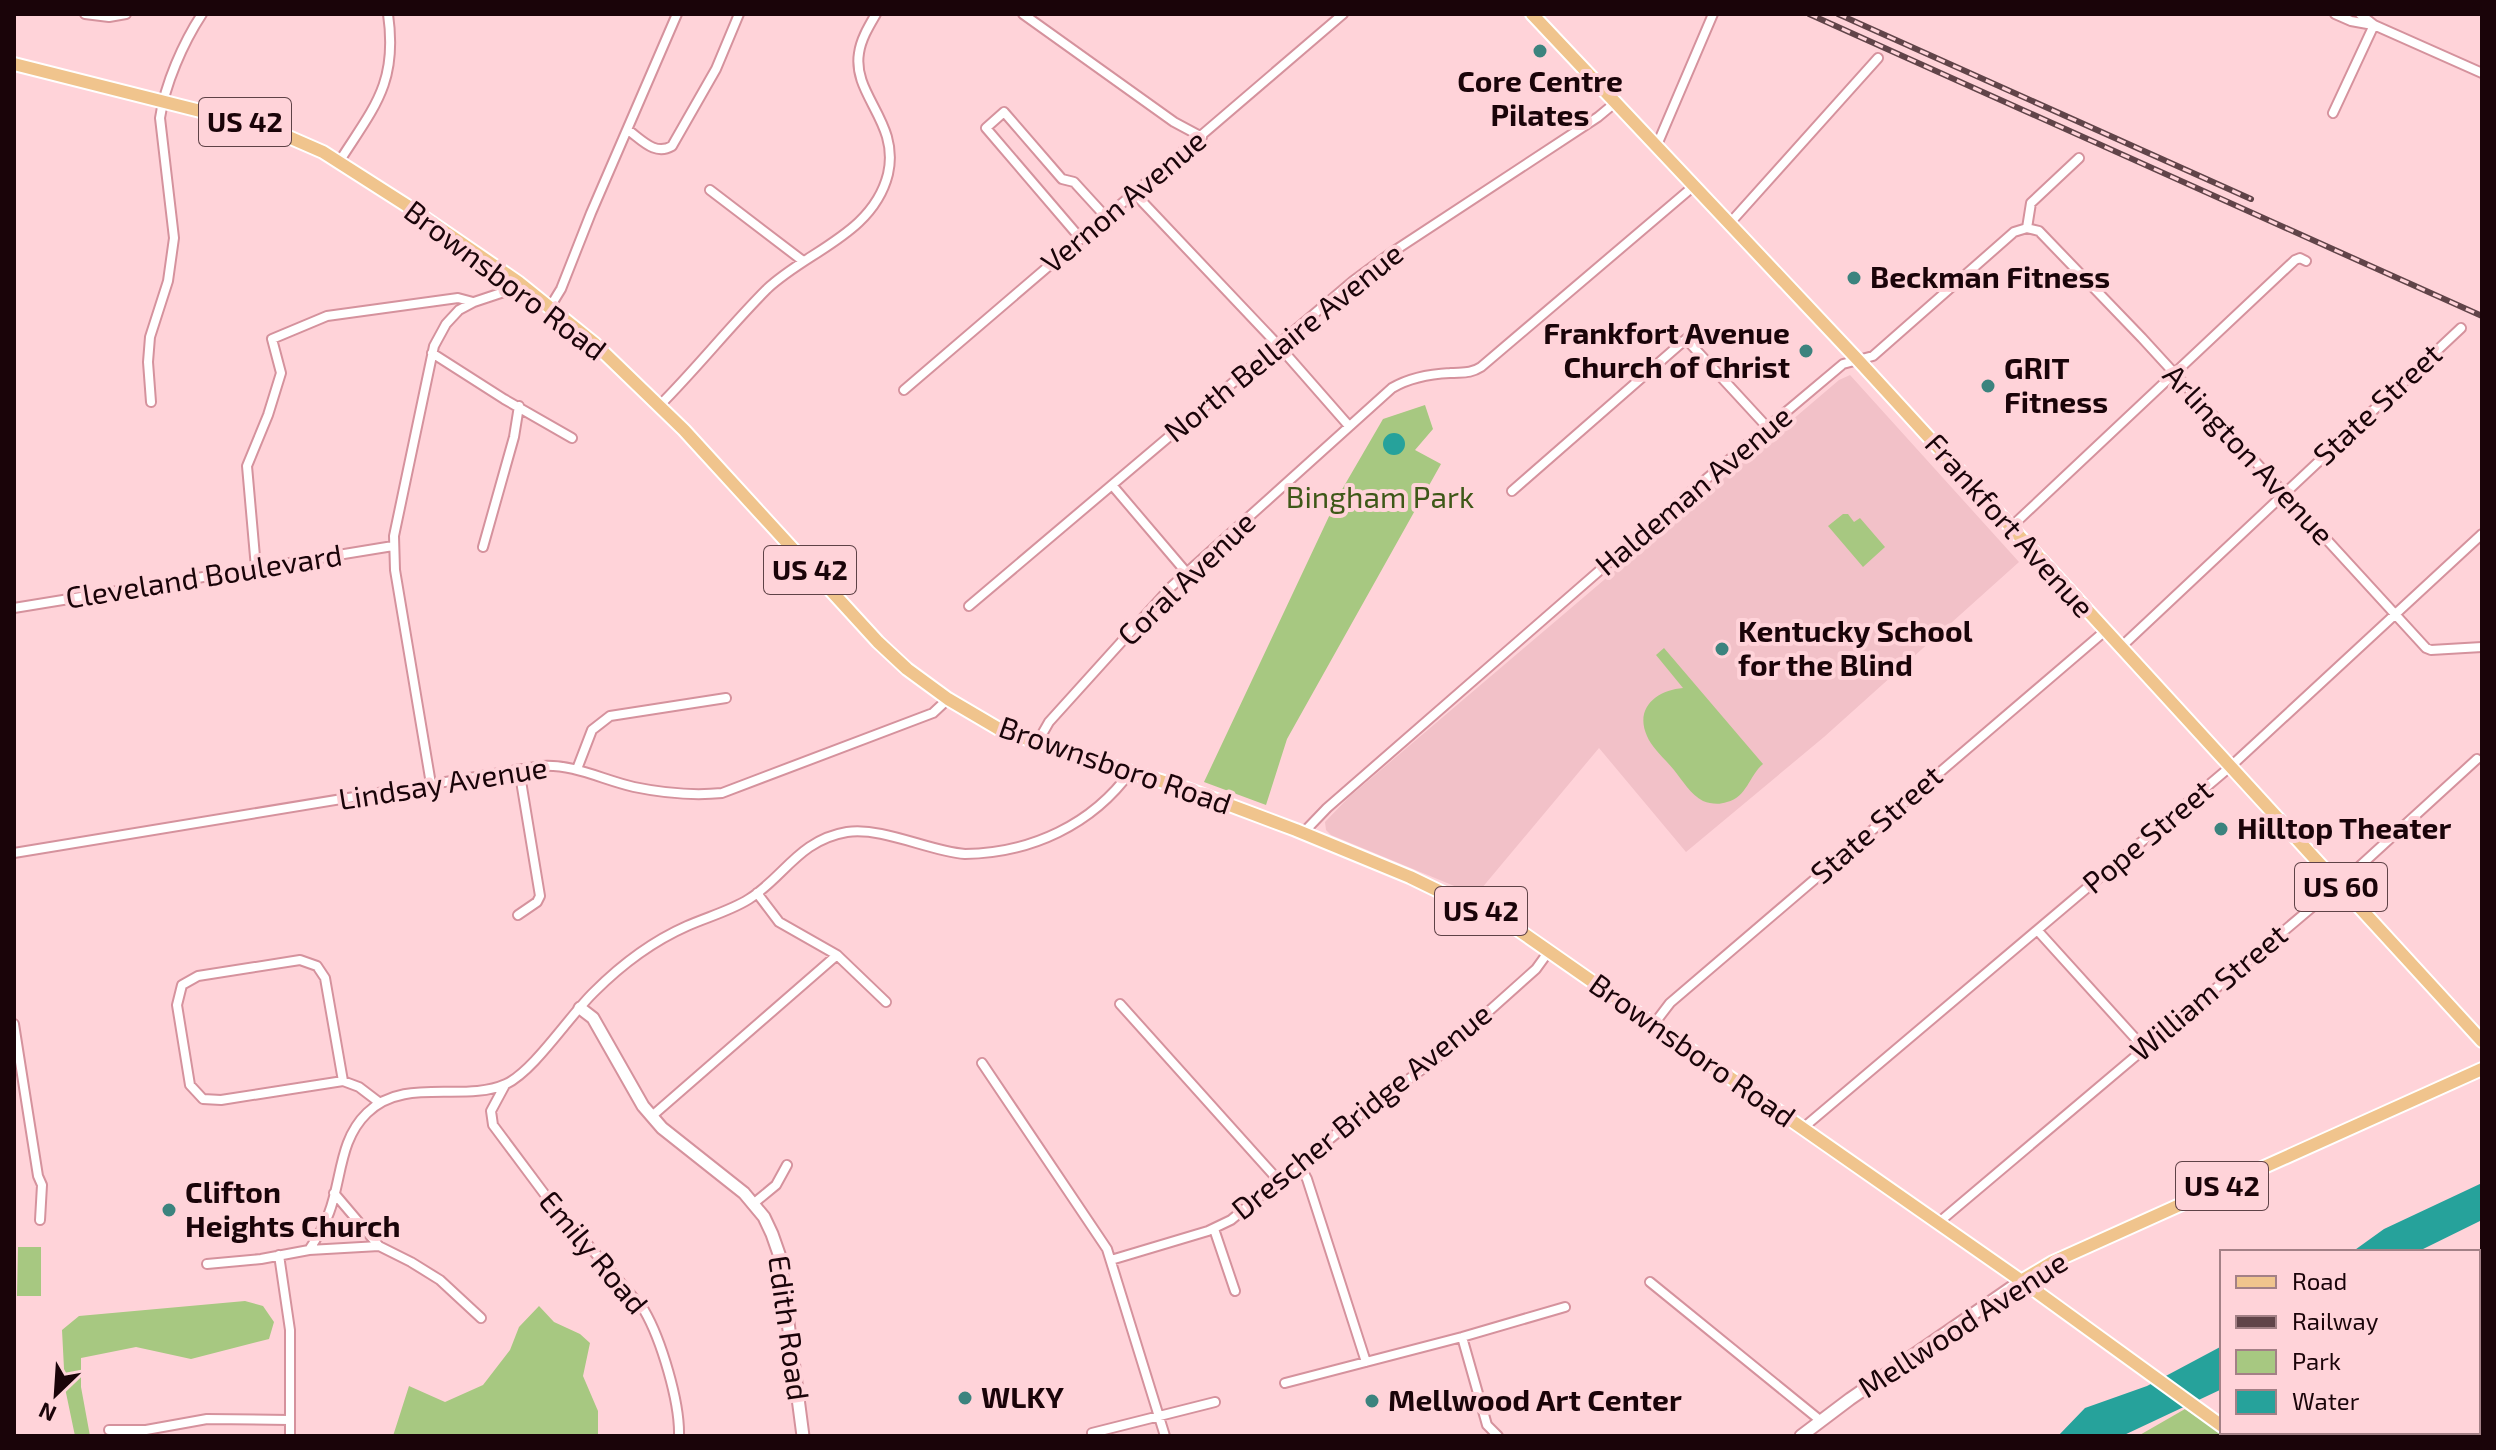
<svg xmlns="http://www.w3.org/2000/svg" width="2496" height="1450" font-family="'Exo 2',sans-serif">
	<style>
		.built { fill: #f2c1c8 }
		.green { fill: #a7c881 }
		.water { fill: #26a29b }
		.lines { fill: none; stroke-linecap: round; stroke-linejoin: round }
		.street-casing { stroke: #d5929d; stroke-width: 12 }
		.secondary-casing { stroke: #d5929d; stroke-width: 15 }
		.primary-casing { stroke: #fff; stroke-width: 16 }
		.street { stroke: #fff; stroke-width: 8 }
		.secondary { stroke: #fff; stroke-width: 11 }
		.primary { stroke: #f0c48d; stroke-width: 12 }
		.rail-casing { stroke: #614449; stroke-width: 6 }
		.rail { stroke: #ffd3d9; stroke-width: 3; stroke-dasharray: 9; stroke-linecap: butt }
		.poi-dot { fill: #3c837e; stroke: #ffd3d9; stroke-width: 3 }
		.labels { text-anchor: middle; stroke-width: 8; stroke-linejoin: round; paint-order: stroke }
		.shield { fill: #ffd3d9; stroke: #5f4247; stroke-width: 2 }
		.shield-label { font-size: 28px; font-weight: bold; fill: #1a0409 }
		.poi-label { font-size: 30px; font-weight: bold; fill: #1a0409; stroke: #ffd3d9; text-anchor: start }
		.street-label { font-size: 30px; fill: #1a0409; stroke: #ffd3d9 }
		.park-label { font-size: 30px; fill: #3e5818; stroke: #ffd3d9 }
	</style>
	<rect width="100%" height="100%" fill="#ffd3d9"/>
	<!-- built -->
	<path class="built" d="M1850 375 2019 562 1824 737 1686 852 1599 748 1476 895 1331 835 1326 830 1325 822 1349 797 1839 380Z"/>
	<!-- green -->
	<path class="green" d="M1425 405 1433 429 1415 450 1441 464 1287 739 1266 805 1204 782 1340 493 1383 419Z
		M1843 514H1848L1854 522 1860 518 1885 547 1863 567 1828 526Z
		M1664 648 1763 764C1749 776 1747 797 1727 802 1719 805 1711 804 1703 801 1691 795 1682 780 1674 770 1665 759 1652 748 1647 736 1634 707 1658 690 1683 688L1656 655Z
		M18 1247H41V1296H17Z
		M245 1301 263 1306 274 1322 269 1339 191 1359 136 1347 81 1358V1387L90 1436H75L65 1388 62 1330 79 1316Z
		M539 1306 554 1322 580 1334 590 1343 583 1376 598 1411V1436H393L409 1386 445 1402 483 1385 510 1350 519 1327Z
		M2185 1409 2225 1436H2138Z"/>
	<!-- water -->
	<path class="water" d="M1383 444a11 11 0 1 1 22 0a11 11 0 1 1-22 0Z
		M2482 1183V1220L2417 1252H2352L2384 1229Z
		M2222 1346V1389L2122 1436H2058L2085 1408 2147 1386Z"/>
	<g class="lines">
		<defs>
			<path id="street" d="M85 14 109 17 126 14
				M1023 14 1174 122 1202 137
				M2335 14 2351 21 2373 25
				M2360 14 2374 25 2482 73
				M2333 113 2374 25
				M628 130C642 140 655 156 672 146L716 69 739 14
				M1657 145 1713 14
				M339 162C374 107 398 83 388 14
				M710 190 803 261
				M1135 194 1278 345 1349 426
				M1730 223 1878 58
				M2027 228 2039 231 2142 338 2426 648 2431 650 2482 647
				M2027 228 2031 203 2079 158
				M1081 239 986 128 1004 112 1062 179 1074 182 1106 217
				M550 307 561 289 591 213 677 14
				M432 353 504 399 572 438
				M904 390 1343 14
				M151 402 148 362 150 337 168 281 174 238 160 118C165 84 183 43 202 14
				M660 405C697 368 730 326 767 289 807 251 873 234 888 174 900 122 852 95 859 53 861 39 869 26 876 14
				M1112 485 1186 572
				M1512 491 1686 339 1768 428
				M2011 527 2295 260 2300 258 2306 261
				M483 547 514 437 519 406
				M256 568 247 466 268 415 281 373 272 339 327 316 458 298 473 302
				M969 606 1353 281 1391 253 1598 117 1616 102
				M14 608 393 546
				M2121 647 2461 328
				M1037 743 1049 722 1171 587 1392 388C1409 378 1430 374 1450 373 1463 372 1470 374 1481 367L1695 185
				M577 769 592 730 610 716 726 698
				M431 784 395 570 394 536 434 346 446 324 459 310 474 302 507 291 518 282
				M1303 833 1327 808 1661 517 1843 364 1873 356 2014 232 2027 228
				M14 853 542 766C574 764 603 780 634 787 663 793 692 796 722 793L933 713 948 699
				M757 893 779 922 837 955 886 1002
				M518 915 537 902 540 896 519 769
				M2038 931 2144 1048
				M300 960 317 966 325 978 343 1081 221 1100 203 1099 190 1085 177 1005 182 985 198 976Z
				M1120 1004 1279 1181
				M14 1024 38 1176 42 1185 40 1220
				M1654 1024 1670 1003 2105 631
				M982 1063 1107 1249 1165 1436
				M343 1081 359 1087 380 1103
				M505 1085 491 1111 493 1125 546 1196 644 1310C661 1339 680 1402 679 1436
				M652 1116 837 955
				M1803 1128 2230 767 2482 534
				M1299 1164 1307 1179 1366 1362
				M334 1193 379 1246
				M753 1204 776 1185 787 1165
				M1938 1223 2349 876 2477 759
				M1214 1229 1235 1291
				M309 1250 379 1246 411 1262 440 1280 481 1318
				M279 1255 290 1330V1436
				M1111 1260 1208 1231 1231 1220 1348 1124 1432 1062 1536 969 1549 951
				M207 1264 261 1259 309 1250C317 1238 324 1227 329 1213 342 1179 339 1140 367 1113 404 1076 464 1103 506 1084 534 1071 570 1015 594 992 620 966 653 941 687 926 707 917 730 911 749 899 784 877 799 840 847 832 884 827 928 851 965 854 1031 853 1092 825 1131 771
				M1650 1282 1821 1421
				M2478 1300 2482 1298
				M1462 1337 1487 1425 1498 1436
				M1285 1383 1462 1337 1565 1307
				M109 1430H146L207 1419 289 1420
				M1092 1433 1215 1402"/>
			<path id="secondary" d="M580 1008 593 1018 643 1106 662 1128 744 1193 764 1217 772 1234 779 1254 803 1436
				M1801 1436 1850 1399 2021 1281"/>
			<path id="primary" d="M1532 14 1858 360 2482 1041
				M14 64 268 128 323 152 406 205 518 282 595 344 684 430 878 642 907 669 948 699 999 729 1059 750 1187 789 1296 830 1410 877 1517 929 2033 1289 2222 1426
				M2021 1281 2053 1262 2482 1069
				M2478 1412 2482 1411
				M2231 1432 2236 1436
				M2423 1436 2433 1432"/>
		</defs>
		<!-- street casing -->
		<use href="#street" class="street-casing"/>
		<!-- secondary casing -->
		<use href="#secondary" class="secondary-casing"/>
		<!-- primary casing -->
		<use href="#primary" class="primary-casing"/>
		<!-- street -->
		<use href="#street" class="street"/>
		<!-- secondary -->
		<use href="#secondary" class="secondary"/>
		<!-- primary -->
		<use href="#primary" class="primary"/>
		<defs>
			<path id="rail" d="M1809 14 2482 316
				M1838 14 2251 199"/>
		</defs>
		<!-- rail casing -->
		<use href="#rail" class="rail-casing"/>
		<!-- rail -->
		<use href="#rail" class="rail"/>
	</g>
	<!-- markers -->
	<g class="poi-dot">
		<circle cx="1540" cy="51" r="8"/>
		<circle cx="1854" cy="278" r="8"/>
		<circle cx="1806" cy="351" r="8"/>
		<circle cx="1988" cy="386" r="8"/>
		<circle cx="1722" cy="649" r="8"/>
		<circle cx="2221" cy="829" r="8"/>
		<circle cx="169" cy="1210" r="8"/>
		<circle cx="965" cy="1398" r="8"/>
		<circle cx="1372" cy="1401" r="8"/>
	</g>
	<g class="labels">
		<!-- shield labels -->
		<g class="shield">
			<rect x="199" y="98" width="92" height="48" rx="6"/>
			<rect x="764" y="546" width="92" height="48" rx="6"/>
			<rect x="2295" y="863" width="92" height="48" rx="6"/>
			<rect x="1435" y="887" width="92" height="48" rx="6"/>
			<rect x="2176" y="1162" width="92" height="48" rx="6"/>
		</g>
		<g class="shield-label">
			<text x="245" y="132">US 42</text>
			<text x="810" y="580">US 42</text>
			<text x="2341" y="897">US 60</text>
			<text x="1481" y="921">US 42</text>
			<text x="2222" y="1196">US 42</text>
		</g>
		<!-- poi labels -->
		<g class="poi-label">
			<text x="1540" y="92" text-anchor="middle">Core Centre<tspan x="1540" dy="34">Pilates</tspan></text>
			<text x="1870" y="288">Beckman Fitness</text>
			<text x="1790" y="344" text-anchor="end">Frankfort Avenue<tspan x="1790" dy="34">Church of Christ</tspan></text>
			<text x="2004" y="379">GRIT<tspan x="2004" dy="34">Fitness</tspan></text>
			<text x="1738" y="642">Kentucky School<tspan x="1738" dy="34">for the Blind</tspan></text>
			<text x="2237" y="839">Hilltop Theater</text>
			<text x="185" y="1203">Clifton<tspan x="185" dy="34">Heights Church</tspan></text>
			<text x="981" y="1408">WLKY</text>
			<text x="1388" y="1411">Mellwood Art Center</text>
		</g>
		<!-- street labels -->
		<g class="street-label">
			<text transform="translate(1124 202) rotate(-40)" y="10">Vernon Avenue</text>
			<text transform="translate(505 281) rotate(37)" y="10">Brownsboro Road</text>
			<text transform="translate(1284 343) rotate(-39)" y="10">North Bellaire Avenue</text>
			<text transform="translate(2378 405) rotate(-43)" y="10">State Street</text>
			<text transform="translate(2248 455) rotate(47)" y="10">Arlington Avenue</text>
			<text transform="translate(1694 491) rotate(-40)" y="10">Haldeman Avenue</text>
			<text transform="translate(2009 526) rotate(48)" y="10">Frankfort Avenue</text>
			<text transform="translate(204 577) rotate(-9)" y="10">Cleveland Boulevard</text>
			<text transform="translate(1187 579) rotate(-44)" y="10">Coral Avenue</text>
			<text transform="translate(1115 766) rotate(19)" y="10">Brownsboro Road</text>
			<text transform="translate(443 784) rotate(-9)" y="10">Lindsay Avenue</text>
			<text transform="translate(1877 825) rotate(-41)" y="10">State Street</text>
			<text transform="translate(2148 837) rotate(-40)" y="10">Pope Street</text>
			<text transform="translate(2209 993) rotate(-40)" y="10">William Street</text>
			<text transform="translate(1692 1051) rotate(35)" y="10">Brownsboro Road</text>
			<text transform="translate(1362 1112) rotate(-39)" y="10">Drescher Bridge Avenue</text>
			<text transform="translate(593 1253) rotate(50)" y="10">Emily Road</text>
			<text transform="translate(1963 1325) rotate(-33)" y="10">Mellwood Avenue</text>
			<text transform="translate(788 1328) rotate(82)" y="10">Edith Road</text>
		</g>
		<!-- park labels -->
		<g class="park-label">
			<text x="1380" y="508">Bingham Park</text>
		</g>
	</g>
	<!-- border -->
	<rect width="2496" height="1450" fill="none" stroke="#1a0409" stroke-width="32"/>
	<!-- legend -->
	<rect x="2220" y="1250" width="260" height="184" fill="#ffd3d9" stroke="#a38086" stroke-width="2"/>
	<rect x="2236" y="1276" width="40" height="12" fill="#f0c48d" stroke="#a38086" stroke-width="2"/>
	<text x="2292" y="1290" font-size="24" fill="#1a0409">Road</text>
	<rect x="2236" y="1316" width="40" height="12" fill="#614449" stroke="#a38086" stroke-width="2"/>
	<text x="2292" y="1330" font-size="24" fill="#1a0409">Railway</text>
	<rect x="2236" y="1350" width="40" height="24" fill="#a7c881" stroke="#a38086" stroke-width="2"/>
	<text x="2292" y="1370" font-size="24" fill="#1a0409">Park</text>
	<rect x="2236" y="1390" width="40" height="24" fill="#26a29b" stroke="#a38086" stroke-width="2"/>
	<text x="2292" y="1410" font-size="24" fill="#1a0409">Water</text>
	<!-- north arrow -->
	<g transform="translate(56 1394) rotate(205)" stroke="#ffd3d9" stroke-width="6" paint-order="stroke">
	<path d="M0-6L14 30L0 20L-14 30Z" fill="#1a0409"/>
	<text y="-12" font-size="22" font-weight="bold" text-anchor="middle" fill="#1a0409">N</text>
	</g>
</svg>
